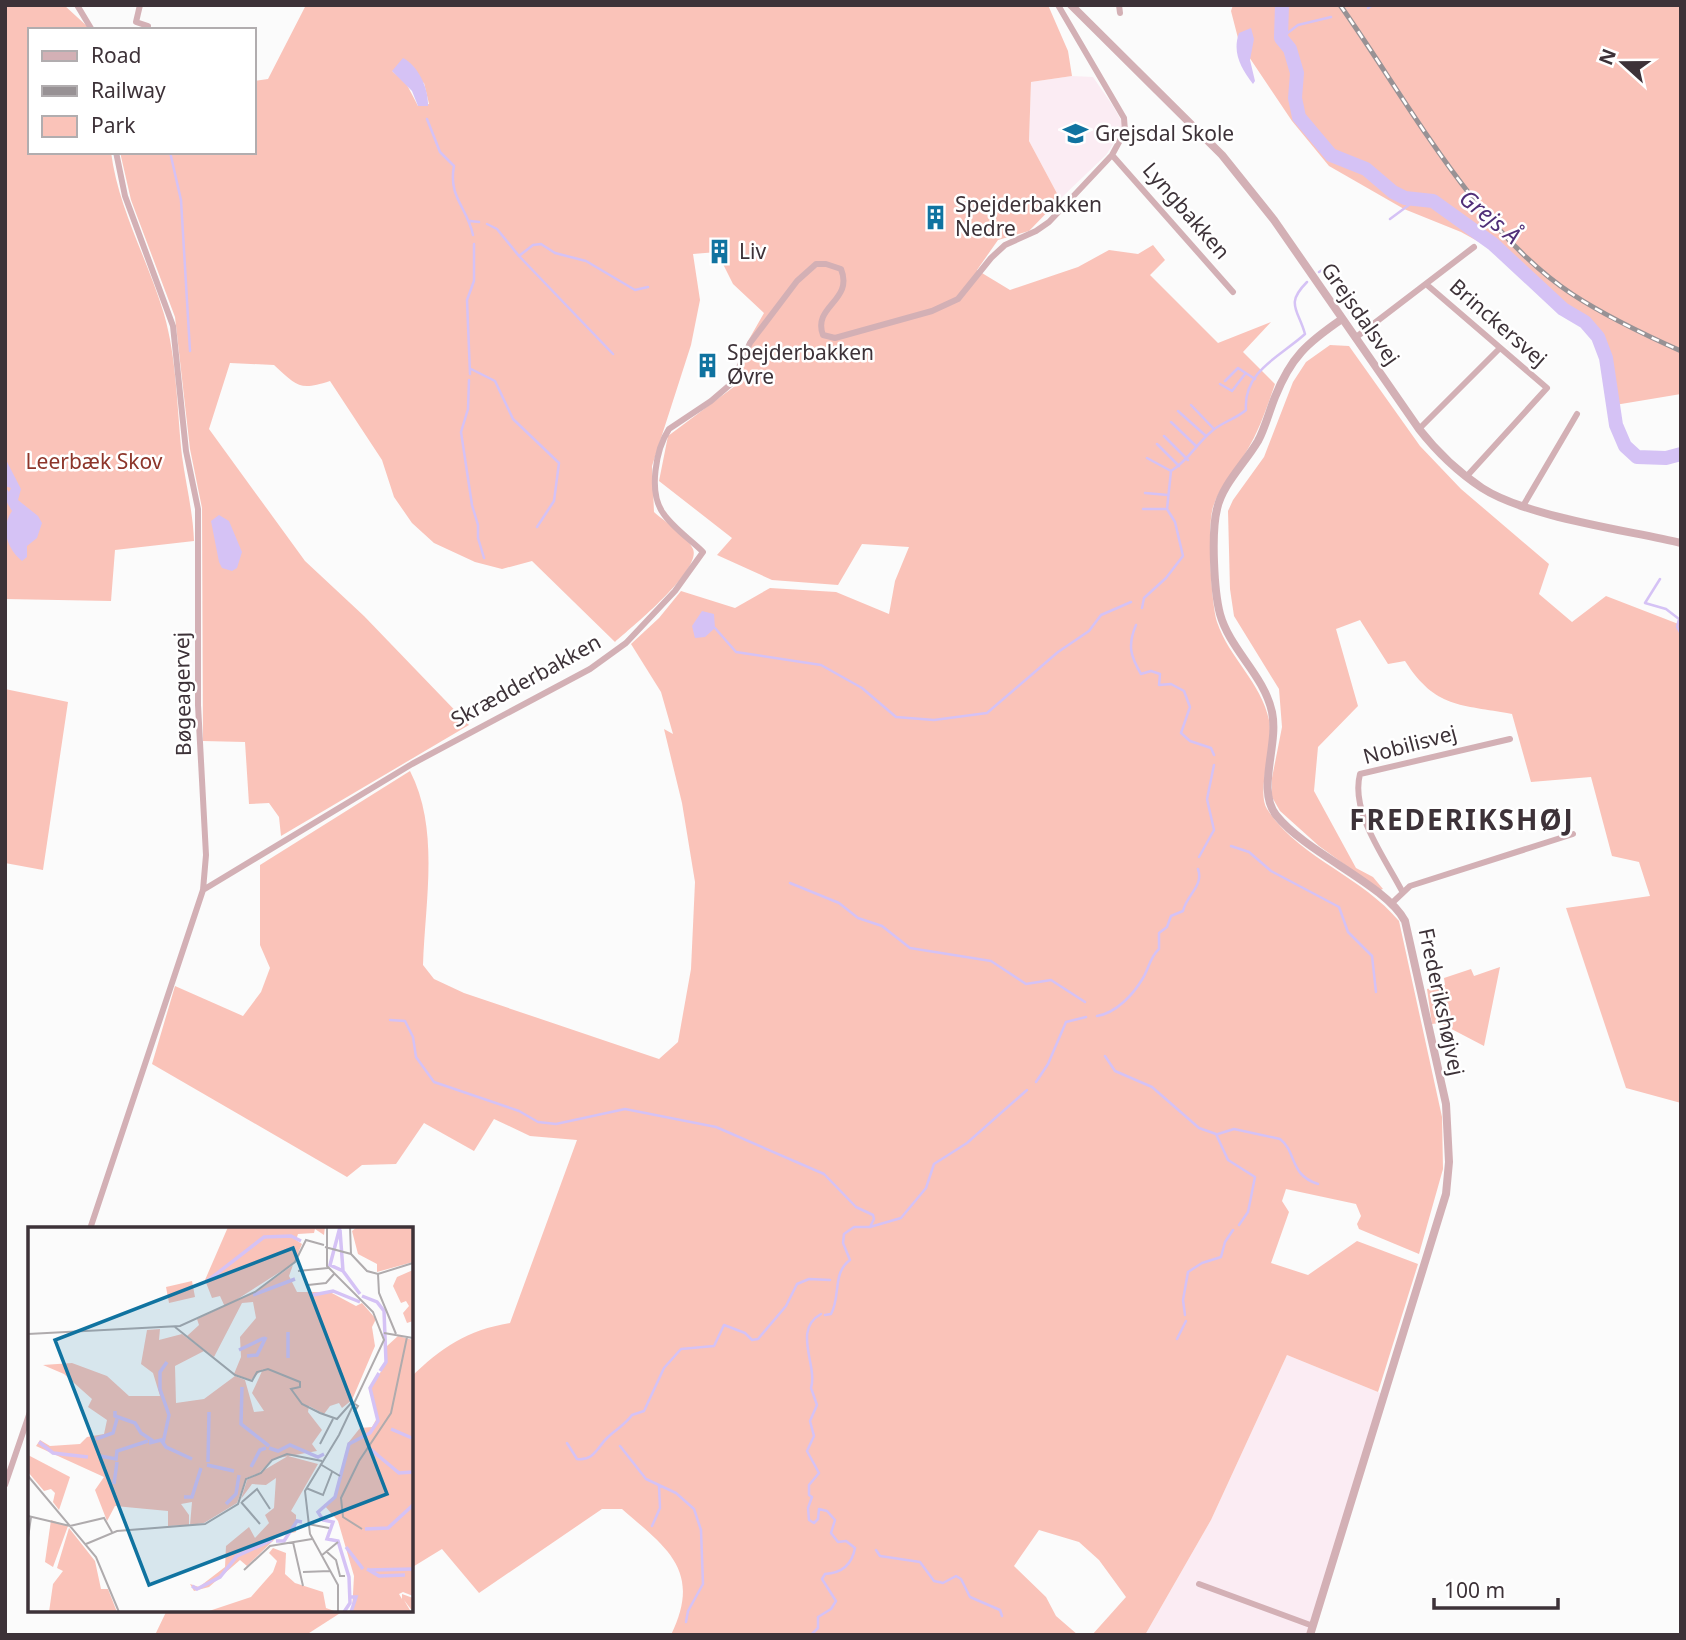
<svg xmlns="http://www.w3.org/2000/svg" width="1686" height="1640" font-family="'Noto Sans',sans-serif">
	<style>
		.built { fill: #fbecf3 }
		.green { fill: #fac3b9; fill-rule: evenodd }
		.water { fill: #d5c2f5 }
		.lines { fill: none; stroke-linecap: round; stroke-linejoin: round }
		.stream { stroke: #d5c2f5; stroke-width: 2.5 }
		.river { stroke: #d5c2f5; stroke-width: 14 }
		.minor { stroke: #d3b0b5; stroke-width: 6 }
		.tertiary { stroke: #d3b0b5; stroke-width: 8 }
		.rail-casing { stroke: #989295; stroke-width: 5 }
		.rail { stroke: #fff; stroke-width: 2.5; stroke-dasharray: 8; stroke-linecap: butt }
		.labels { text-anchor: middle; stroke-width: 5; stroke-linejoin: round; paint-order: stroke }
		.poi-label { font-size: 21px; fill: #3d3238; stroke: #fff; text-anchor: start }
		.street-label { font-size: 21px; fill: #3d3238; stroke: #fff }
		.park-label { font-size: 21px; fill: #8d352a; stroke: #fff }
		.water-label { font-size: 23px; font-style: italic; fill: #502f78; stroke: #fff }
		.district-label { font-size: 28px; font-weight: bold; letter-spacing: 2px; fill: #3d3238; stroke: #fff }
		.inset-river { fill: none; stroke: #d5c2f5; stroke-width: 3.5 }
		.inset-road { fill: none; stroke: #afabad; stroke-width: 2 }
		.view { fill: #1073a0; fill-opacity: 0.15; stroke: #1073a0; stroke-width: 3.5 }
		.inset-edge { fill: none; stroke: #3d3238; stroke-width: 3.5 }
	</style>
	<rect width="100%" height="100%" fill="#fbfbfb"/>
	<!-- built -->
	<path class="built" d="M1072 76 1093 77 1113 106 1122 122V130L1106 155 1060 199 1029 141 1031 82Z
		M1287 1355 1383 1394 1307 1635H1145L1211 1520Z"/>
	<!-- green -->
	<path class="green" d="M5 5H64L89 28 30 30V152H111C118 208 148 260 164 314 177 359 177 410 182 456 186 485 193 512 194 541L115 550 111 601 5 599Z
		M306 5H1048L1068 51 1072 76 1031 82 1029 141 1060 199 1029 231 998 240 977 270 1010 290 1078 267 1109 250 1138 254 1153 245 1165 260 1150 275 1218 343 1271 322 1243 352 1275 384C1267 407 1259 431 1246 452 1236 470 1219 487 1213 507 1207 526 1211 603 1217 622 1229 658 1261 682 1269 720 1274 745 1256 792 1267 809 1299 858 1362 876 1399 921L1442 1117 1443 1169 1419 1254 1359 1229 1357 1224 1361 1216 1356 1204 1286 1189 1282 1201 1289 1212 1271 1263 1308 1275 1357 1241 1418 1264 1378 1392 1287 1355 1211 1520 1145 1635H1092L1126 1597 1099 1560 1079 1542 1039 1530 1014 1566 1046 1597 1056 1616 1078 1635H671C702 1571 668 1549 622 1509H602L479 1593 442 1549 411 1568V1377C441 1348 467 1330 510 1323L577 1140 530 1136 494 1119 474 1151 424 1123 396 1164 362 1165 347 1177 152 1064 175 986 243 1016 261 992 270 968 260 945V865L410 771C440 829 425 902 423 965L434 979 464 993 659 1059 678 1042 691 969 695 882 682 803 664 729 673 734 661 692 631 644 659 618 681 591 735 608 770 588 836 592 889 614 895 581 909 547 862 544 838 585 772 580 717 555 732 538 659 481 668 436 739 383 748 341 764 313 733 284 717 252 693 254 700 300 691 345 652 466 654 512C665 522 687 535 693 549 702 570 631 628 615 642L532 561 502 569 475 562 434 543 412 523 394 497 382 460 330 381C299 391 297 386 274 365L230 363 209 429 305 561 364 616 469 725 281 836 279 817 269 803 249 804 245 742 203 741 202 508 190 449 175 317 131 200 120 152H254V81L268 79ZM392 71 424 83 429 104 418 106 406 83Z
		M1233 5H1681V394L1609 406 1599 348 1588 331 1561 312 1490 248 1461 232 1404 209 1329 166 1292 121 1239 42 1231 11Z
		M1330 345 1349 346 1420 446 1461 489 1549 564 1539 594 1572 622 1606 596 1681 625V1103L1626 1088 1566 908 1650 896 1639 862 1612 856 1591 777 1531 782 1512 714C1460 704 1436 709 1405 661L1388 664 1360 620 1336 629 1358 706 1318 747 1314 791 1356 868 1373 877 1383 889 1380 890 1319 846 1280 811 1272 797V778L1282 727 1279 689 1234 616 1230 589 1228 511 1233 500 1264 457 1293 382 1306 362Z
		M5 689 68 702 43 870 5 863Z
		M1500 967 1484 1046 1440 1023 1432 1024 1427 989 1445 985 1444 978 1471 969 1474 976Z
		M167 1610H345L306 1635H155Z"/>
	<!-- water -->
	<path class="water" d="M1251 28 1254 39 1250 60 1255 81 1253 84C1241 68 1232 53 1239 33Z
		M403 58C419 66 429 90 428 106H418L412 91 392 71Z
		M5 458 21 489 18 500 38 516 42 523 37 538 27 546V557L22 561C7 549 0 528 12 511L5 499V487L9 492 11 488 5 486Z
		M219 515 229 521 242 552 237 568 232 571 222 568 219 562 211 521Z
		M702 611 714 614 715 628 705 637 695 638 692 626Z"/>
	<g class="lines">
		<!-- stream -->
		<path class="stream" d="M1368 8 1373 5
			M1281 38 1298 25 1331 17
			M427 119 440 152 454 166C448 197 467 207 473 235
			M170 152 181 200 190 351
			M1390 219 1417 199
			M470 221 479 222
			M487 224 497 229 519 256 533 245 541 244 555 253 586 261 635 290 648 287
			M519 256 613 354
			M1319 272 1333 263
			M471 369 495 381 513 419 559 463 554 501 537 527
			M470 374 467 300 474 281V244
			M469 380 468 409 461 432 472 505 478 525V538L484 558
			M1225 381 1238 368 1255 379
			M1220 384 1232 391 1245 374
			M1191 405 1213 428
			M1178 411 1206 436
			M1171 422 1196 446
			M1164 436 1188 460
			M1157 444 1179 466
			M1147 458 1171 471
			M1145 493 1168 495
			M1143 509H1167
			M1660 579 1645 603 1666 609 1679 619 1677 627 1681 634
			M1142 608 1144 598 1166 578 1183 556 1175 522 1167 509 1171 471C1189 460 1196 444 1212 431 1222 422 1236 419 1246 410 1243 371 1281 356 1305 334 1298 309 1285 304 1307 282
			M1136 625C1127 646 1131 657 1141 674L1151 671 1160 674 1159 685 1171 684 1184 691 1190 707 1181 733 1190 741 1211 748 1214 755
			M715 628 736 652 821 665 862 688 896 717 934 720 987 713 1058 652 1089 631 1101 615 1131 602
			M1231 846 1249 852 1271 871 1339 907 1348 932 1372 956 1376 992
			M1199 857 1214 830 1207 799 1214 765
			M790 883 839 903 858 918 882 926 910 948 991 961 1026 984 1051 980 1085 1002
			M1097 1016C1116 1013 1133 995 1143 978 1149 968 1150 957 1159 949V933L1167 927 1171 916 1183 911C1187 894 1204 886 1198 869
			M390 1020 405 1021 413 1037 416 1057 434 1082 519 1111 538 1122 556 1124 625 1109 716 1127 824 1174 856 1207 873 1215 874 1219 870 1227
			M1105 1056 1115 1071 1152 1087 1199 1128 1216 1134 1228 1160 1255 1177 1248 1212 1239 1225
			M1036 1082 1048 1064 1066 1022 1086 1017
			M1218 1134 1234 1129 1280 1139C1297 1152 1289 1175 1318 1184
			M825 1315 831 1314C841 1296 832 1273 850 1260L843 1243 844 1234 854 1227H870L901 1218 926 1188 934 1164 967 1143 1027 1090
			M1185 1315 1183 1300 1188 1272 1202 1263 1221 1257 1225 1242 1233 1230
			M1177 1339 1186 1321
			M567 1443 577 1459C594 1461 597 1448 607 1438 616 1429 625 1425 632 1415L644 1411 664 1368 681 1349 714 1346 724 1325 745 1333 752 1340 758 1339 786 1306 797 1284 809 1279 830 1280
			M620 1446 646 1479 676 1493 694 1509 701 1530 703 1584 688 1611 686 1622
			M652 1526 660 1508 659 1486
			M876 1550 880 1556 920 1562 934 1581 943 1583 956 1576 961 1579 970 1597 1000 1610 1002 1616
			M811 1635 818 1628V1617L831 1609 836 1601 822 1579 825 1574C842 1573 852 1565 855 1548L846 1541 838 1542 831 1533 835 1520 827 1511 819 1509 818 1519 814 1523 809 1520 808 1508 812 1497 809 1495V1485L819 1473 807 1451 814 1436 810 1421 817 1405 811 1388C818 1365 792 1330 821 1314"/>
		<!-- river -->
		<path class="river" d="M1282 5 1281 38 1290 49 1297 73 1295 98 1299 117 1331 155 1366 169 1393 192 1405 198 1433 201 1493 244 1563 309 1585 322 1598 337 1606 358 1616 425 1625 446 1637 457 1666 458 1681 454"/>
		<!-- minor -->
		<path class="minor" d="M77 5 92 30
			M140 5 136 22 148 26
			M1119 5 1120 13
			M1112 155 1233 292
			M1426 284 1547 388 1467 476
			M1355 338 1474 247
			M1419 429 1499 349
			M1523 506 1577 414
			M203 890 412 764 590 669 626 643 675 591 703 552C691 540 673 528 663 513 648 492 656 449 669 429L711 401 732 383 750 343 797 281 816 264H826L841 269C854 301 812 306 823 335L835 338 932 311 958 299 991 258 1005 245 1036 231 1049 222 1112 155 1125 131 1124 118 1058 5
			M1402 891C1385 858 1350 812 1360 774L1510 739
			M1392 903 1410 886 1573 834
			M90 1229 203 890 206 855 198 705V509L186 451 173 326 125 196 116 152
			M5 1485 30 1412
			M1199 1584 1313 1626"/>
		<!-- tertiary -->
		<path class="tertiary" d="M1071 5 1222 155 1274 220 1419 429C1437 452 1458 472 1482 488 1527 517 1626 530 1681 543
			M1310 1635 1446 1194 1449 1162 1446 1104 1405 921C1385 884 1307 854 1276 815 1256 789 1279 746 1272 712 1264 675 1230 650 1220 614 1214 591 1211 533 1217 509 1222 485 1245 463 1258 441 1265 428 1269 412 1275 397 1291 357 1307 343 1342 319"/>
		<defs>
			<path id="rail" d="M1340 5C1406 98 1476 231 1572 294 1607 317 1643 334 1681 351"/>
		</defs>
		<!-- rail casing -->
		<use href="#rail" class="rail-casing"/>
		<!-- rail -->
		<use href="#rail" class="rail"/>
	</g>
	<!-- icons -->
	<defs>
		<symbol id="school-bare" viewBox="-9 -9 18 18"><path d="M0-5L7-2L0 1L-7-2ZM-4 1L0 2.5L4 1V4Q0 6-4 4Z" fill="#1073a0" stroke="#fff" stroke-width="2.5" paint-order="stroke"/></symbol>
		<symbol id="building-bare" viewBox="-9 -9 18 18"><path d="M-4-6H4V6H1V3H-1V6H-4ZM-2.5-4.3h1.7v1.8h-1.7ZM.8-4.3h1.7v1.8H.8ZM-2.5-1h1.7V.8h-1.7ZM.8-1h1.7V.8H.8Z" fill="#1073a0" stroke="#fff" stroke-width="2.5" paint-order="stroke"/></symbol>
	</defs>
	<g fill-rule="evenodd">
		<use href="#school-bare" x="1058" y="116" width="35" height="35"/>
		<use href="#building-bare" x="918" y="200" width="35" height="35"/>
		<use href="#building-bare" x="702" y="234" width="35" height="35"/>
		<use href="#building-bare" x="690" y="348" width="35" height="35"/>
	</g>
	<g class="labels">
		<!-- poi labels -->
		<g class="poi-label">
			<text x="1095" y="141">Grejsdal Skole</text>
			<text x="955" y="212">Spejderbakken<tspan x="955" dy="24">Nedre</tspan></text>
			<text x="739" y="259">Liv</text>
			<text x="727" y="360">Spejderbakken<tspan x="727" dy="24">Øvre</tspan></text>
		</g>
		<!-- street labels -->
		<g class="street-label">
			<text transform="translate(1186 211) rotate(49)" y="7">Lyngbakken</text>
			<text transform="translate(1360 314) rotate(55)" y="7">Grejsdalsvej</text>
			<text transform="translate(1498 323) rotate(41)" y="7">Brinckersvej</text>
			<text transform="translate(526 681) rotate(-29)" y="7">Skrædderbakken</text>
			<text transform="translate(183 694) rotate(-91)" y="7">Bøgeagervej</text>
			<text transform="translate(1410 745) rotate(-15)" y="7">Nobilisvej</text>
			<text transform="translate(1441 1002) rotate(78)" y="7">Frederikshøjvej</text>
		</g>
		<!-- park labels -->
		<g class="park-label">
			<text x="94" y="469">Leerbæk Skov</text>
		</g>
		<!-- water labels -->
		<g class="water-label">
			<text transform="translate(1490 217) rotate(39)" y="8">Grejs Å</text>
		</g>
		<!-- district labels -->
		<g class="district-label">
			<text x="1462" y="830">FREDERIKSHØJ</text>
		</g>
	</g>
	<!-- overview -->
	<g transform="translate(28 1227)">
		<rect width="385" height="385" fill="#fbfbfb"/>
		<path d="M200 0H297L296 8 287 2 286 6 270 7 268 13 274 17 266 36 197 80 192 69 184 71 177 53ZM329 0H385V35L349 45V37L330 27 324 4ZM265 38 261 49 269 65H302L328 79 334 76 348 92 344 100 347 119 324 173 314 181 311 176 302 179 296 187 281 179 280 185 294 203 284 217 289 224 245 232 231 246 218 251 209 276 176 296 162 298 164 275 153 277 161 288V298L140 299V284L87 279 79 294 67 263 76 250 8 219 12 213 22 219 52 217 59 210 76 207 79 193 60 180 64 172 36 147 15 138 44 136 79 149 101 169H132L125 146 113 137 119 103 132 102 131 113 154 107 176 124 147 139 148 176 176 172 207 149 217 153 226 185 236 184 224 166 235 142 223 153 206 147 213 130 212 110 228 91 225 75 214 76 186 130 159 109 171 98 169 92 229 64ZM385 43V94L379 96 375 86 381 79 378 74 373 76 365 59 369 50ZM164 54 167 70 141 76 138 60ZM370 109 385 113V369L375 365 371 367 374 372V367L385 371V385L376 373 383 385H324L326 349 310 294 296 278 306 271 320 216 332 201 344 200 349 191 343 160 359 135V119ZM0 228 42 250 31 283 25 275 27 266 23 262 16 264 0 245ZM260 229 290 237 263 284 268 288V305L250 309 219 339 212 333 181 360 166 364 162 357 171 360 197 340 198 319 221 300 227 311 241 296 237 288 246 281 248 251 238 258 224 257 213 272 219 253ZM23 293 40 299 25 340 17 335ZM41 301 67 334 73 362H80L89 385H21L25 357 35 344 29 341ZM245 321 258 326 257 347 267 356 295 365 298 381 309 385H178L223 370 245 345 249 334 241 326Z" fill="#fac3b9"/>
		<path class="inset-river" d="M312 0 302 38 315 44 332 67M312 3 315 44M178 55 236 10 263 9 273 14M225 68 267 52M285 68 305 64 332 75M334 69 349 75 356 84 358 135 352 144M211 123 236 111M219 129 229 128 238 110M260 131V105M214 160 213 197 241 219M87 184V189L107 196 113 206 125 214M363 202 384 211M68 212 85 206 89 192M11 215 25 226 60 230M121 216 133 213 138 220 164 232M135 216 141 188 132 162V145L139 135M241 221 250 224 262 218 290 230 296 227M341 221 371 246 385 245M72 229 88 232 89 224 120 214M180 235 181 185M179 238 206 244M223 240 232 223 238 221M86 257 89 235M156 270H164L173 241M198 277 208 267 211 248M337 302 360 301 385 278M248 314H256L269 294 274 295M318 320 335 342M339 342 351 349 377 348M341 343 385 342M164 359 169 362 192 350 209 329 244 313M322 370H328L323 385M316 385 322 376 321 350 310 314 299 312 305 295 295 293 290 285 307 270 321 217 342 206 350 194 342 161 351 146"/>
		<path class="inset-road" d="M299 0V39L345 85 356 113 311 208 277 264 282 307 310 358V385M322 0 323 27M297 20 323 27 339 44 350 47 385 36M270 44 300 41M350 47 351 66 368 107M280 58 298 56 306 47M147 100 207 148 224 154 229 145 240 142 272 155V160L263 162 274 177 292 186 309 192 324 175 330 179 326 185M356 106 385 111M0 107 152 99 227 65 267 35 278 13 296 18M292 217 305 192M292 237 312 249M0 249 68 330 91 385M278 261 295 268 304 245M213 275 232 297M214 275 229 262 242 282M0 289 42 299 76 291 84 305M280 297 301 301M334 302 315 290 313 271 331 234 363 186 379 110M0 311 3 290M265 315 275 359M58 317 89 304 177 297 210 277 218 252 233 246 244 233 259 227 294 234M299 325 308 333 312 349H317M293 329 310 315M216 343 242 319 284 312M275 345 302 344"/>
		<path class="view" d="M265 21 359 267 121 358 27 113Z"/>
		<rect width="385" height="385" class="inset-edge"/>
	</g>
	<!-- border -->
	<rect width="1686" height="1640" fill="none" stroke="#3d3238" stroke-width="14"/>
	<!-- legend -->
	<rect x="28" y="28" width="228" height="126" fill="#ffffff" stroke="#b1adaf" stroke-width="2"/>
	<rect x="42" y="51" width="35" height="10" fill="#d3b0b5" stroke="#b1adaf" stroke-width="2"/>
	<text x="91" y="63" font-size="21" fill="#3d3238">Road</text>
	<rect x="42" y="86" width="35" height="10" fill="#989295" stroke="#b1adaf" stroke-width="2"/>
	<text x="91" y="98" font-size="21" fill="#3d3238">Railway</text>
	<rect x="42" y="116" width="35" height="21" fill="#fac3b9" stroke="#b1adaf" stroke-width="2"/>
	<text x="91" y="133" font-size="21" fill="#3d3238">Park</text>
	<!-- north arrow -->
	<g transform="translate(1623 63) rotate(291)" stroke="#ffffff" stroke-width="5" paint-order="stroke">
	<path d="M0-5L12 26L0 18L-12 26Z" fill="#3d3238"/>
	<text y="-10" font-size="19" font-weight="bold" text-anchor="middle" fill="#3d3238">N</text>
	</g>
	<!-- scale -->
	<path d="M1434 1598v10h124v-10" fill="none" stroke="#3d3238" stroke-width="3.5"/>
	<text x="1444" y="1598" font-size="21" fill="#3d3238" stroke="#ffffff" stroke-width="5" paint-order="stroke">100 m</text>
</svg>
